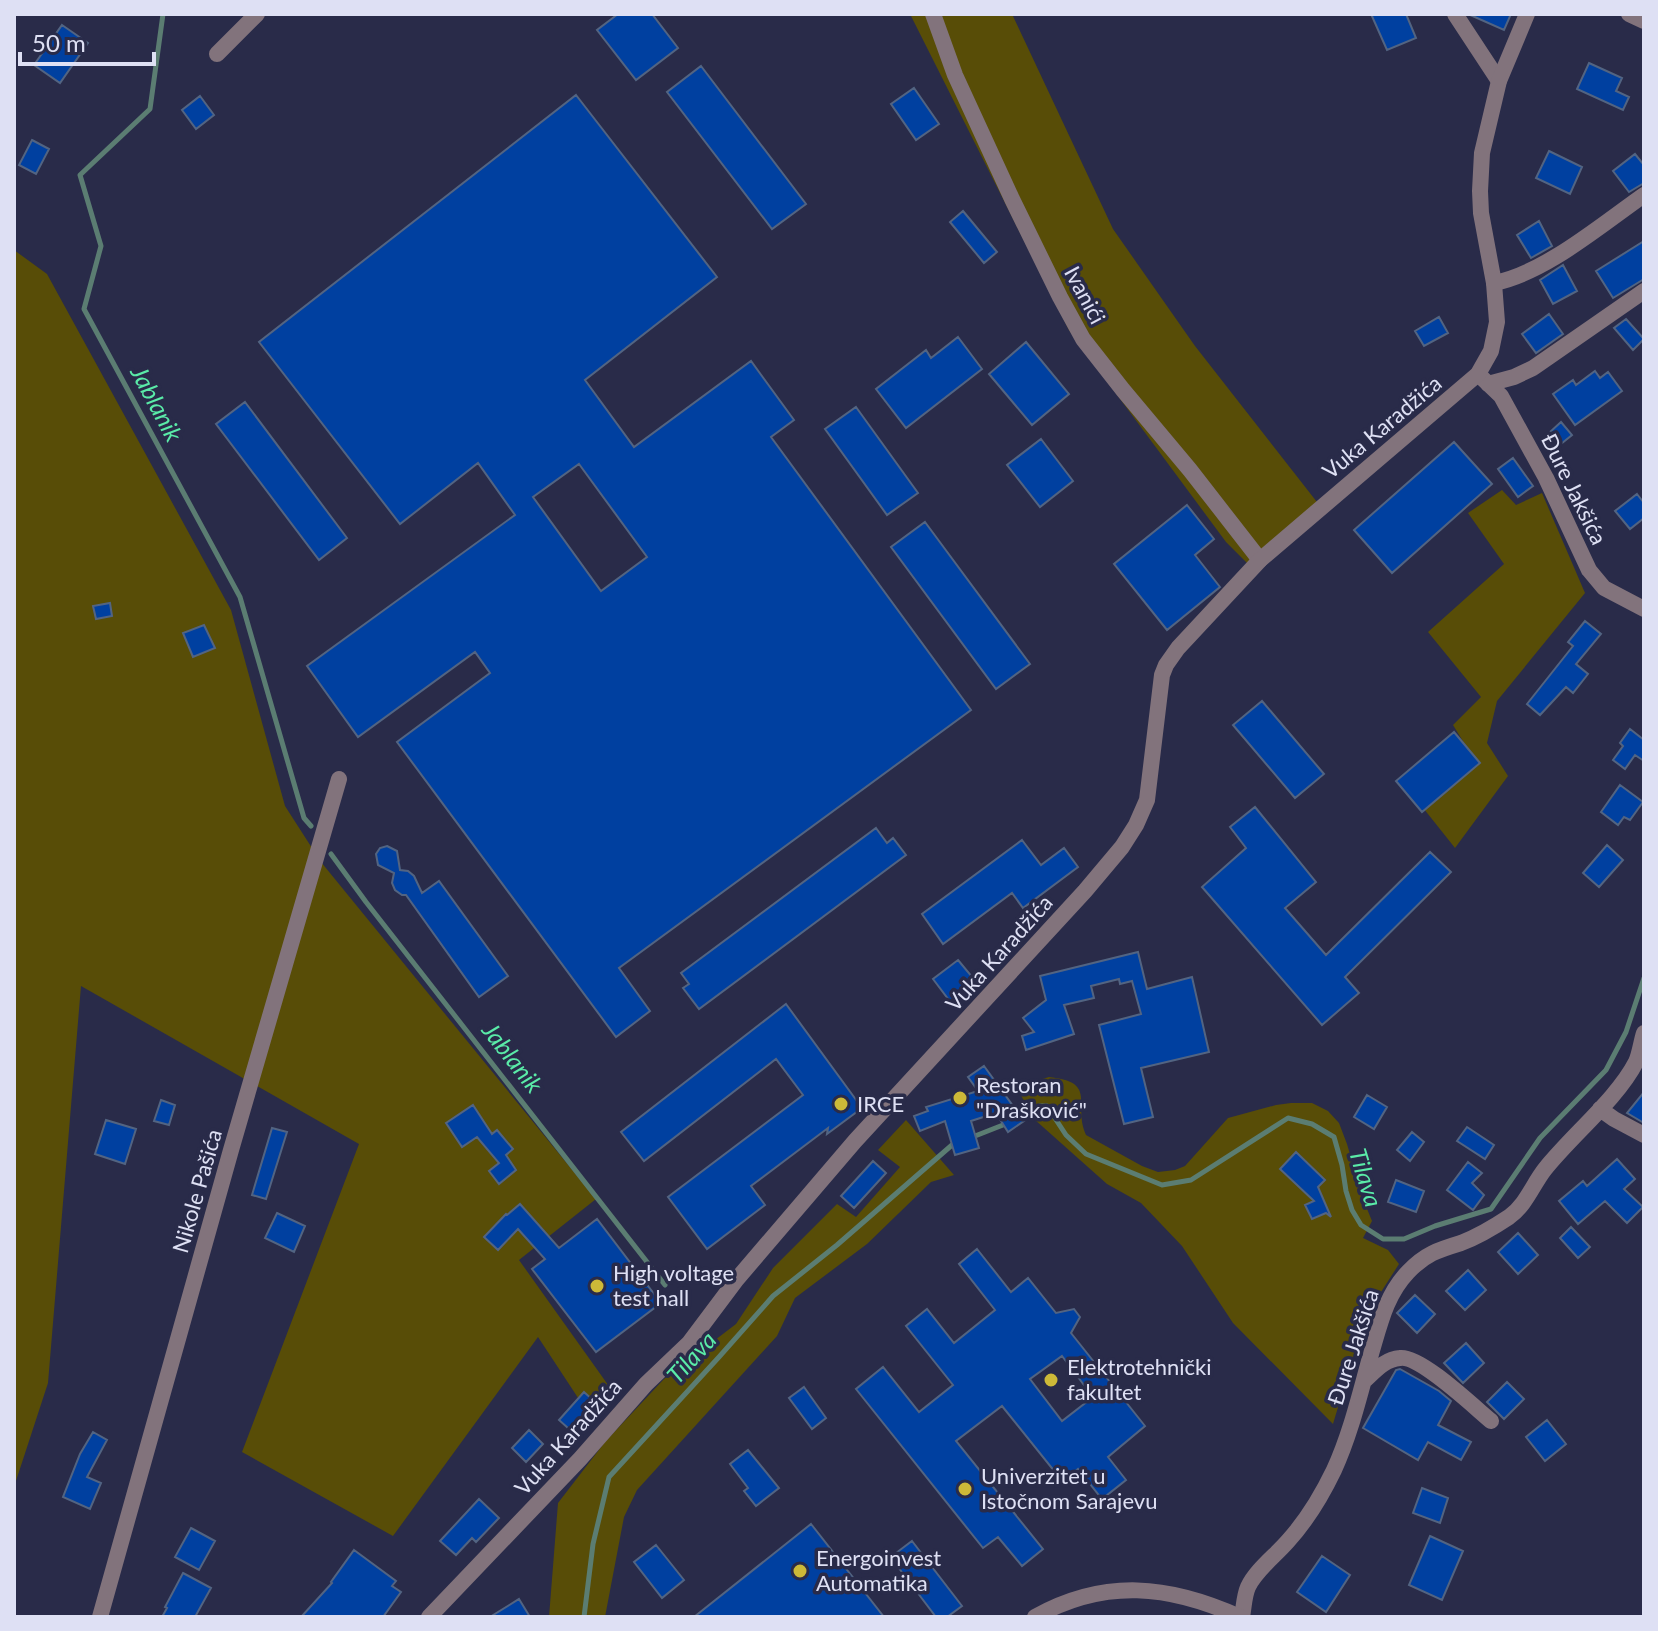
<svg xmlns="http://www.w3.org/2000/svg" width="1658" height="1631" font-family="Lato,sans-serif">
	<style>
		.green { fill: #584d07 }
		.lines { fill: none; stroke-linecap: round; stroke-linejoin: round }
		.stream { stroke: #5b7d72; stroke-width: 5 }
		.building { fill: #0040a0; stroke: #526482; stroke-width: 2; fill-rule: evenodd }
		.minor { stroke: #82737c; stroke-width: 16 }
		.tertiary { stroke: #82737c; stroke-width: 16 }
		.poi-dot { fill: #cdb938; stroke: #292b49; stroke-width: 3 }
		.labels { text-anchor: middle; stroke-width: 7; stroke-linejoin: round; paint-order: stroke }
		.street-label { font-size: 22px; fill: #dee0f4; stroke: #292b49 }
		.poi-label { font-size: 22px; fill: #dee0f4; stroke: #292b49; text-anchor: start }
		.water-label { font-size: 24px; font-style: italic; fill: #5aeba8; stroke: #292b49 }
	</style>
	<rect width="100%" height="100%" fill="#292b49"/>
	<!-- green -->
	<path class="green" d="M910 14H1012L1113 229 1195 346 1324 511 1256 572 1226 542 1069 330Z
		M14 250 47 274 231 610 285 806 321 862 596 1199 519 1260 611 1389 586 1410 538 1337 393 1536 242 1452 359 1144 81 986 48 1383 14 1487Z
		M1502 490 1516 505 1542 493 1585 593 1497 701 1487 743 1508 776 1455 848 1416 799 1469 751 1453 725 1481 697 1428 632 1504 564 1468 513Z
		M1049 1077C1099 1082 1072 1105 1086 1135L1142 1166 1158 1172 1175 1170 1185 1166 1228 1118 1276 1105 1291 1103H1312L1328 1111 1339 1123 1347 1144 1363 1199 1372 1221 1363 1238 1388 1250 1399 1264 1365 1317 1333 1424 1233 1323 1182 1246 1141 1203 1107 1184 1034 1119 1018 1090 1032 1082Z
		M906 1120 954 1175 931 1182 867 1244 795 1298 777 1336 637 1490 624 1517 605 1617H549L558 1503 605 1442 664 1379 736 1324 773 1268 837 1204 856 1217 900 1167 878 1150Z"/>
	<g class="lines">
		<!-- stream -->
		<path class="stream" d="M163 14 150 109 80 175 101 246 84 309 240 597 304 818 311 826
			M331 854 366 902 665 1285
			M1021 1116 1040 1106H1047L1066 1135 1086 1154 1162 1185 1191 1180 1288 1118 1312 1124 1334 1137 1342 1165 1346 1191 1352 1210 1361 1225 1383 1239H1404L1435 1226 1491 1209 1540 1138 1606 1070 1626 1032 1644 978
			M975 1136 1003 1125
			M584 1617 593 1544 609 1477 719 1357 773 1296 837 1245 952 1145"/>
	</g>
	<!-- building -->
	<path class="building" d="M618 14H652L678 48 636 80 597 30Z
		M1371 14H1406L1416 38 1387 50Z
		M1468 14H1511L1504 30Z
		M62 25 88 43 60 83 34 65Z
		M1589 63 1622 78 1616 91 1629 97 1623 110 1577 89Z
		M701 66 806 204 772 229 667 92Z
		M914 88 939 124 916 140 891 104Z
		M576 95 717 277 585 380 634 447 751 361 794 420 771 437 971 710 619 968 650 1011 616 1037 397 742 490 673 475 652 358 737 307 666 515 515 478 463 400 524 259 342ZM579 464 647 557 601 591 533 497Z
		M200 96 214 115 196 129 182 110Z
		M32 140 49 149 36 174 19 165Z
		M1549 151 1582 167 1570 194 1536 178Z
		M1635 154 1644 165V183L1629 192 1613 171Z
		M963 211 997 252 984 263 950 222Z
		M1539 221 1552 246 1531 258 1517 235Z
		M1644 241V279L1613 298 1596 271Z
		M1563 265 1577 291 1553 304 1540 280Z
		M1549 314 1563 334 1536 353 1522 334Z
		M1439 317 1448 333 1424 346 1415 331Z
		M1626 319 1644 339 1633 350 1614 328Z
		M958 337 982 369 906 428 876 389 926 350 931 358Z
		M1026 342 1069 394 1032 425 989 374Z
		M1595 371 1600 378 1608 372 1622 391 1575 425 1553 394 1573 380 1576 385Z
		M245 402 347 538 319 560 216 424Z
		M856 407 918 493 887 515 825 429Z
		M1561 422 1572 435 1561 444 1550 432Z
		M1041 439 1073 481 1040 507 1007 465Z
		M1454 442 1492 484 1392 573 1354 530Z
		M1513 458 1533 486 1518 497 1498 469Z
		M1637 494 1644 503V518L1630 529 1615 511Z
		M1187 505 1214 539 1195 555 1220 587 1167 630 1114 564Z
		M925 522 1030 664 996 689 891 547Z
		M110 603 112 616 96 619 93 606Z
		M1585 621 1601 634 1576 664 1588 674 1573 693 1566 687 1540 715 1527 704 1573 646 1568 642Z
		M204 625 215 648 193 657 183 633Z
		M1262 701 1324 774 1295 798 1233 725Z
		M1630 729 1644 740V761L1635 755 1625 769 1613 760 1623 746 1620 743Z
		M1454 732 1480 763 1422 812 1396 781Z
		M1620 785 1643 802 1630 820 1624 817 1618 825 1601 812Z
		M1255 807 1316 882 1285 908 1326 955 1430 852 1451 872 1345 977 1359 993 1322 1025 1202 887 1246 848 1230 827Z
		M876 828 887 843 893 838 906 855 699 1009 683 988 689 984 681 973Z
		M1022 840 1041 865 1064 848 1078 867 1023 908 1012 893 943 944 922 914Z
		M1607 845 1623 860 1599 887 1583 873Z
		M387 846 397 851 400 870 408 871 414 876 422 893 439 881 508 976 479 997 406 895H402L395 890 392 883 394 873 378 865 376 854 380 848Z
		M1138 952 1147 989 1192 977 1209 1052 1141 1068 1153 1117 1124 1124 1099 1025 1141 1014 1132 981 1120 984 1119 979 1091 986 1094 998 1064 1005 1074 1034 1026 1050 1022 1036 1034 1032 1023 1018 1046 1000 1040 976Z
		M958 960 978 984 952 1004 933 979Z
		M786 1004 862 1108 827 1134 828 1128 751 1186 765 1205 707 1249 668 1197 803 1095 776 1059 644 1161 621 1132Z
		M984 1066 1024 1121 1008 1132 996 1113 971 1121 979 1148 955 1155 945 1121 920 1131 914 1116 928 1111 926 1107 978 1091 968 1077Z
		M1644 1092V1123L1627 1113Z
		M1367 1095 1387 1107 1374 1129 1354 1117Z
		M161 1100 175 1105 169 1125 154 1121Z
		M473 1105 492 1134 497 1130 513 1149 506 1155 516 1170 499 1184 489 1171 499 1163 477 1137 462 1147 446 1123Z
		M106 1120 136 1129 125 1164 95 1154Z
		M1467 1127 1494 1145 1485 1159 1457 1141Z
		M272 1128 287 1132 266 1199 252 1195Z
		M1412 1132 1424 1142 1410 1161 1397 1150Z
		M1296 1152 1325 1180 1318 1187 1331 1217 1326 1213 1312 1219 1305 1205 1314 1201 1280 1169Z
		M1617 1159 1635 1179 1624 1189 1643 1207 1627 1223 1605 1201 1578 1224 1559 1201 1583 1181 1587 1186Z
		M873 1161 886 1173 854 1208 841 1196Z
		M1468 1162 1482 1173 1472 1183 1484 1195 1473 1210 1447 1190Z
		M1396 1180 1424 1191 1416 1212 1388 1202Z
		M520 1204 559 1248 597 1219 661 1303 596 1352 532 1269 545 1259 518 1229 498 1250 484 1237 506 1214 507 1215Z
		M277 1213 305 1226 294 1252 265 1238Z
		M1571 1227 1590 1247 1578 1258 1560 1238Z
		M1518 1233 1538 1255 1518 1274 1498 1252Z
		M977 1249 1011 1292 1028 1278 1056 1313 1074 1309 1080 1317 1071 1333 1145 1426 1108 1457 1126 1480 1102 1499 1078 1469 1063 1482 1002 1406 956 1441 1043 1549 1022 1566 998 1537 983 1548 856 1389 883 1367 919 1412 953 1385 906 1326 927 1309 954 1343 995 1310 959 1264ZM1062 1356 1093 1397 1062 1421 1030 1379Z
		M1468 1270 1486 1290 1465 1310 1446 1291Z
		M1415 1295 1435 1314 1417 1333 1397 1313Z
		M1466 1343 1484 1363 1463 1383 1444 1363Z
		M1400 1369 1439 1391 1451 1401 1438 1425 1471 1442 1461 1460 1428 1442 1418 1460 1363 1428 1396 1370Z
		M1507 1382 1524 1399 1504 1419 1487 1402Z
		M804 1387 826 1418 812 1429 789 1398Z
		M584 1392 603 1409 578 1437 559 1420Z
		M1547 1420 1566 1444 1545 1461 1526 1437Z
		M529 1430 543 1444 526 1462 512 1448Z
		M93 1432 107 1440 87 1477 101 1483 90 1509 63 1497 80 1454Z
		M748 1450 779 1488 756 1506 744 1491 748 1488 730 1464Z
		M1422 1488 1448 1498 1440 1523 1413 1513Z
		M479 1499 499 1518 476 1542 472 1538 456 1555 440 1541Z
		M811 1524 884 1617H694Z
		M191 1528 215 1541 199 1570 175 1557Z
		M1430 1536 1463 1551 1442 1600 1409 1585Z
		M912 1541 962 1606 947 1617H936L895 1563 901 1558 896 1553Z
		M656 1545 684 1580 662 1598 634 1562Z
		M354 1550 396 1581 392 1586 401 1592 383 1617H301L332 1583 331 1582Z
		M1322 1556 1350 1575 1326 1612 1297 1592Z
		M183 1573 211 1588 195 1617H162L167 1608 165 1607Z
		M519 1599 530 1617H490Z"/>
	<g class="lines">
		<!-- minor -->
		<path class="minor" d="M933 14 955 75 1012 199 1060 297 1083 339 1123 390 1190 470 1260 560
			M1455 14 1499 81
			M1629 14 1644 21
			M217 54 257 14
			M1494 283C1545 273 1601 225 1644 195
			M1478 374 1501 396 1546 478 1589 570 1604 588 1644 609
			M1488 384 1514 377 1533 368 1644 291
			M1600 1109 1614 1119 1644 1135
			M1364 1381C1375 1371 1385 1359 1400 1358 1420 1355 1474 1407 1491 1421
			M100 1617 231 1150 339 779
			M1242 1617C1244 1607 1244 1596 1248 1587 1256 1570 1275 1556 1288 1541 1307 1520 1322 1495 1334 1470 1351 1433 1360 1393 1371 1354 1380 1324 1386 1295 1408 1272 1425 1254 1438 1250 1461 1243 1477 1237 1494 1227 1509 1217 1526 1205 1533 1184 1545 1169 1572 1135 1617 1099 1636 1062 1640 1053 1641 1042 1644 1033"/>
		<!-- tertiary -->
		<path class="tertiary" d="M429 1617 580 1459 646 1384 689 1343 737 1279 855 1141 1085 891 1122 847 1136 825 1147 800 1162 675 1166 665 1178 648 1260 560 1478 374 1491 351 1497 322 1494 283 1481 213 1480 191 1482 153 1499 81 1527 14
			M1035 1617C1105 1578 1169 1585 1240 1617"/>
	</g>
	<!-- markers -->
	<g class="poi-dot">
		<circle cx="960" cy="1098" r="8"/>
		<circle cx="841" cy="1104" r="8"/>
		<circle cx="597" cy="1286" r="8"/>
		<circle cx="1051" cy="1380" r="8"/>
		<circle cx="965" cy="1489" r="8"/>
		<circle cx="800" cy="1571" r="8"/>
	</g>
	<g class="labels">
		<!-- street labels -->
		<g class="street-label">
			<text transform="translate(1085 295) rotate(62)" y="8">Ivanići</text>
			<text transform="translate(1382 427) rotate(-40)" y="8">Vuka Karadžića</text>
			<text transform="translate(1574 489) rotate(64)" y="8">Đure Jakšića</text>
			<text transform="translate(999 953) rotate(-48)" y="8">Vuka Karadžića</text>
			<text transform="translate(197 1191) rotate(-74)" y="8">Nikole Pašića</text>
			<text transform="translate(1353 1347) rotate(-72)" y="8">Đure Jakšića</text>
			<text transform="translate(568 1437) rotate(-48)" y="8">Vuka Karadžića</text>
		</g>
		<!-- poi labels -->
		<g class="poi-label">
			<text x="976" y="1093">Restoran<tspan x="976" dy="25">"Drašković"</tspan></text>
			<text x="857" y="1112">IRCE</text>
			<text x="613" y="1281">High voltage<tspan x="613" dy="25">test hall</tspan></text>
			<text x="1067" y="1375">Elektrotehnički<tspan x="1067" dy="25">fakultet</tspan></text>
			<text x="981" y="1484">Univerzitet u<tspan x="981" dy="25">Istočnom Sarajevu</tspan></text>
			<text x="816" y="1566">Energoinvest<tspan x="816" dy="25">Automatika</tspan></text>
		</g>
		<!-- water labels -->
		<g class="water-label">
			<text transform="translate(156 404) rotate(62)" y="8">Jablanik</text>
			<text transform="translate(512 1058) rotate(52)" y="8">Jablanik</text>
			<text transform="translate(1365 1178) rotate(73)" y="8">Tilava</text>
			<text transform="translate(692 1358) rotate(-48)" y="8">Tilava</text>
		</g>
	</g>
	<!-- border -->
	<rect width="1658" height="1631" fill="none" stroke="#dee0f4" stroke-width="32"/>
	<!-- scale -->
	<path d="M20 52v12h134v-12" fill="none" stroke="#dee0f4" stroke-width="4"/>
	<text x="32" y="52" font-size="24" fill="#dee0f4" stroke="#292b49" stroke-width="6" paint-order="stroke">50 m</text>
</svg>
